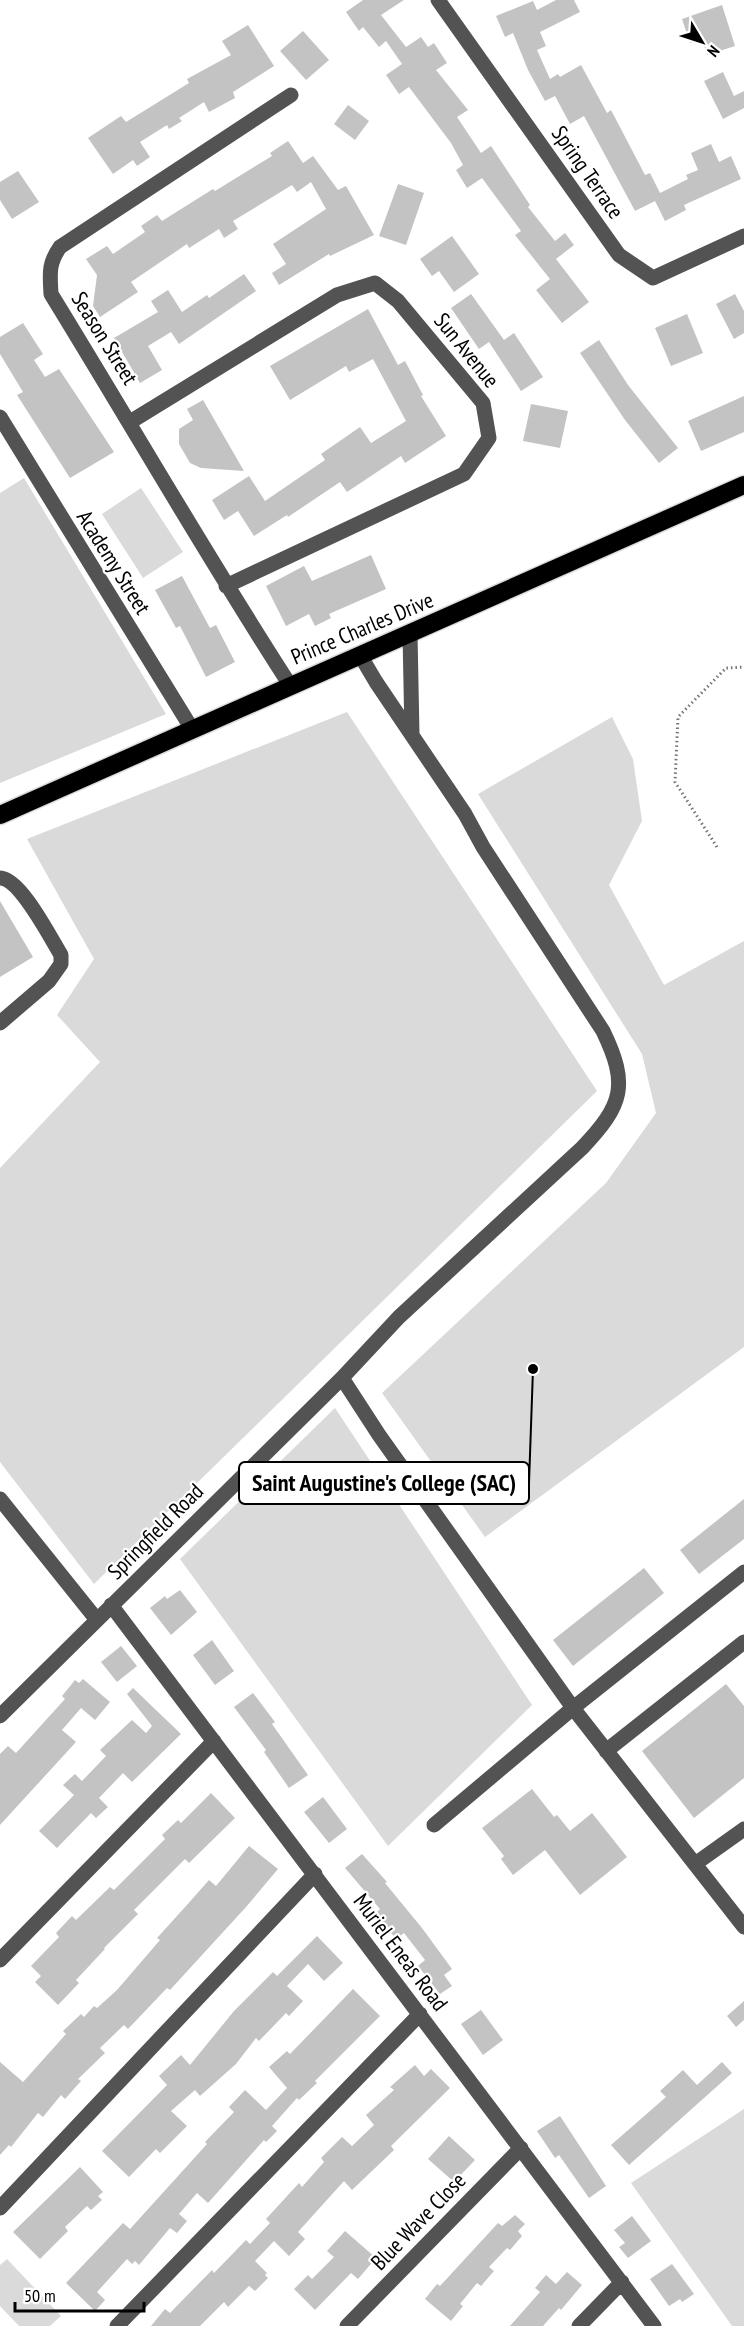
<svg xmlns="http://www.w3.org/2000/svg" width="744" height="2326" font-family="'PT Sans Narrow',sans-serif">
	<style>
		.green { fill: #dadada }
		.building { fill: #c3c3c3 }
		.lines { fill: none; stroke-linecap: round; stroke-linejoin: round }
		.highway-casing { stroke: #dbdbdb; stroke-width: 21 }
		.path { stroke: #757575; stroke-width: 3; stroke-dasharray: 1.5 3; stroke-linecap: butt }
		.minor { stroke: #535353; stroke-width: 15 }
		.highway { stroke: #000; stroke-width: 18 }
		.labels { text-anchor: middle; stroke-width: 4.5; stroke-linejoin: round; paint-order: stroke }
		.street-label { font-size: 22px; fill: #000; stroke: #fff }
		.leader { fill: none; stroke: #000; stroke-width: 2 }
		.callout-dot { fill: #000; stroke: #fff; stroke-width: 2 }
		.callout { fill: #fff; stroke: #000; stroke-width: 2 }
		.callout-label { font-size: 24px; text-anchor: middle; font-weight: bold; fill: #000 }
	</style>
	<rect width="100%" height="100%" fill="#fff"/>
	<!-- green -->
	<path class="green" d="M24 478 166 714 0 783V493Z
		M141 488 183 552 143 578 102 514Z
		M347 712 597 1091 94 1584 0 1462V1168L100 1062 57 1015 94 959 27 839Z
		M612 717 633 759 642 821 609 885 664 985 744 941V1347L485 1537 382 1393 606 1183 656 1113 642 1054 478 794Z
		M335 1408 532 1705 388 1846 180 1559Z
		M744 2109V2326H732L631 2183Z
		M7 2259 61 2316 50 2326H19L0 2306V2265Z"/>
	<!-- building -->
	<path class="building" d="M363 0H404L381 15 406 47 421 37 428 47 434 43 447 63 436 70 468 110 457 117 481 153 491 146 530 205 528 207 555 241 565 233 574 245 556 259 589 302 562 323 536 290 550 279 515 235 521 231 482 178 467 188 456 170 463 165 451 143 409 87 399 94 386 75 402 64 386 41 379 47 363 27 359 31 346 12Z
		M556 0H574L580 12 540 32 546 46 537 50 550 79 558 74 560 77 581 65 607 113 611 110 645 175 650 173 660 193 688 179 686 175 698 170 691 153 711 144 719 162 731 156 741 179 684 205 686 210 665 221 655 201 635 211 584 116 570 124 555 96 545 101 528 70 513 33 505 37 496 16 533 1 537 10Z
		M722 5 735 46 707 55 702 39 690 43 682 19Z
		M248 25 274 66 233 92 235 98 209 112 204 102 179 118 182 121 169 129 167 125 140 142 150 157 137 166 133 160 113 174 88 138 121 116 126 122 189 83 187 79 231 55 222 41Z
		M303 31 329 60 306 80 280 51Z
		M723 72 734 96 744 91V108L723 119 704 81Z
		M348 105 369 121 355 140 334 124Z
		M288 141 303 163 313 156 338 190 346 186 374 235 330 256 329 254 279 285 272 273 286 264 273 244 326 209 311 182 297 192 292 185 233 221 238 229 224 238 219 229 189 248 187 244 131 282 138 292 100 317 93 306 97 275 86 259 107 246 113 254 145 232 141 226 157 215 162 221 213 189 215 191 272 156 270 153Z
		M18 171 39 202 12 219 0 200V182Z
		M398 184 424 193 406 245 379 236Z
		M452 236 479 274 454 292 439 271 432 276 420 259Z
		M244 274 256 291 179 344 171 332 148 346 162 370 140 383 114 338 158 312 151 301 168 290 182 312 207 295 209 298Z
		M471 294 504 340 514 333 543 377 521 391 489 342 479 349 451 308Z
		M735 294 744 311V333L734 339 716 304Z
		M368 309 398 365 405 361 423 395 421 396 446 436 405 463 401 456 347 492 340 482 288 517 287 515 254 536 238 511 224 520 212 500 249 476 265 501 325 460 321 454 360 427 371 443 406 421 373 359 349 372 346 366 290 400 270 366Z
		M687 314 703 353 671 366 655 328Z
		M23 323 43 354 34 360 45 377 59 369 114 452 70 478 17 395 23 392 0 354V337Z
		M599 340 628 385 678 448 659 463 625 420 580 353Z
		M744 396V432L701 451 688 421Z
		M203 400 244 471 201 468 190 463 179 444V429L193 420 187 409Z
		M531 404 568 411 560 448 523 441Z
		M371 555 386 589 329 614 331 618 315 626 309 614 286 626 266 586 304 566 312 581Z
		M182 576 210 628 216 625 235 662 206 677 180 626 176 628 155 590Z
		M0 901 33 957 0 977Z
		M744 1499V1539L699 1574 680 1550Z
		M644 1568 664 1593 573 1666 553 1640Z
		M180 1590 197 1612 171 1635 150 1608 165 1596 167 1599Z
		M212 1640 234 1671 215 1685 193 1655Z
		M121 1646 137 1666 117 1682 101 1662Z
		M83 1679 110 1702 95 1720 81 1708 62 1730 76 1742 0 1825V1754L8 1746 16 1753 65 1699 62 1696 75 1680 79 1683Z
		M726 1684 744 1706V1778L694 1818 642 1751Z
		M133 1688 181 1734 132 1782 123 1773 99 1798 108 1807 96 1818 91 1813 57 1848 39 1831 74 1795 63 1785 75 1774 82 1781 106 1756 100 1750 132 1720 146 1733 152 1726 127 1694Z
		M253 1693 275 1722 272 1724 308 1775 289 1788 264 1752 266 1750 234 1707Z
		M532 1789 554 1817 557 1815 570 1831 592 1813 627 1857 580 1895 545 1850 513 1875 501 1859 504 1856 482 1828Z
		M211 1793 235 1818 189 1863 185 1859 134 1910 138 1914 104 1948 105 1949 76 1980 79 1983 58 2005 35 1982 41 1976 31 1966 59 1937 56 1933 72 1916 76 1920 110 1887 114 1890 165 1839 162 1835 178 1820 181 1823Z
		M323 1797 347 1829 329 1843 304 1812Z
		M249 1846 278 1869 246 1907 170 1990 167 1988 128 2029 124 2025 100 2048 105 2053 78 2079 81 2081 65 2099 61 2095 43 2117 38 2113 11 2147 9 2145 0 2155V2062L23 2082 66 2034 63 2031 81 2014 84 2017 94 2006 97 2008 117 1990 160 1940 157 1938 186 1906 209 1880 216 1886Z
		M362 1854 387 1882 385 1883 422 1928 452 1969 444 1975 452 1986 440 1994 418 1966 425 1960 404 1933 396 1939 375 1914 380 1909 345 1868Z
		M317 1936 343 1963 324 1981 308 1964 287 1986 303 2001 289 2016 286 2013 259 2041 256 2038 236 2064 200 2096 195 2090 171 2111 187 2126 160 2153 156 2149 129 2177 102 2151 167 2085 159 2076 181 2055 190 2065 234 2011 273 1972 277 1976Z
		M353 1989 380 2016 315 2081 317 2083 299 2100 297 2098 272 2126 277 2131 266 2142 264 2140 208 2203 197 2193 179 2214 187 2221 177 2233 170 2228 139 2265 135 2261 132 2264 127 2259 97 2292 105 2300 95 2311 66 2283 123 2223 130 2229 207 2144 205 2142 234 2112 229 2107 245 2090 266 2110 287 2088 269 2067 287 2051 290 2054Z
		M744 2001V2020L736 2027 727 2016Z
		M481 2010 503 2040 483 2055 461 2024Z
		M722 2062 732 2073 629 2165 611 2145 666 2097 660 2091 683 2070 697 2085Z
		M415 2065 424 2076 431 2069 450 2088 391 2146 394 2150 352 2190 344 2181 298 2232 305 2239 289 2256 274 2241 255 2261 267 2273 265 2275 268 2278 255 2291 249 2286 228 2307 224 2302 200 2326H151L165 2309 170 2313 212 2270 214 2273 246 2240 250 2244 270 2223 266 2219 299 2183 302 2187 324 2162 321 2158 342 2137 352 2146 374 2125 366 2115 394 2090 390 2087Z
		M560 2116 606 2186 589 2198 559 2155 555 2158 537 2131Z
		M449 2136 475 2160 454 2182 428 2159Z
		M80 2167 103 2192 98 2196 102 2200 91 2210 87 2206 65 2227 68 2231 40 2259 13 2232Z
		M515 2215 525 2224 518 2231 522 2236 510 2250 507 2248 489 2267 494 2271 481 2286 477 2283 460 2304 463 2306 451 2321 425 2299 437 2284 440 2286 498 2223 502 2226Z
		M632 2216 651 2241 628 2258 619 2247 625 2243 614 2230Z
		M345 2231 376 2258 358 2279 351 2273 315 2310 294 2289 308 2275 312 2279 334 2257 327 2251Z
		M672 2264 694 2294 682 2302 680 2299 669 2306 650 2279Z
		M567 2272 582 2285 561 2310 559 2308 543 2326H510L540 2292 535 2288 546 2275 556 2284Z"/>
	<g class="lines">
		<defs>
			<path id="highway" d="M0 815 744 485"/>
		</defs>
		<!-- highway casing -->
		<use href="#highway" class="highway-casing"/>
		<!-- path -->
		<path class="path" d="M717 847 675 782 678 717 726 668 744 667"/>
		<!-- minor -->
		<path class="minor" d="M438 0 619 255 653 278 744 236
			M0 417 192 729
			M130 422 337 295 375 283 398 301 483 403 489 438 464 474 226 586
			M410 634 412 735
			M290 685C207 557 131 424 51 294 50 274 48 264 60 247L291 95
			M0 878C20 878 50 937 61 955V964L49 981 0 1023
			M342 1378 379 1435 573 1708 744 1927
			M0 1499 97 1620
			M111 1605 654 2326
			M0 1716 342 1378 399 1317 582 1148C623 1105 629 1085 603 1031L483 847 465 814 376 682 360 655
			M606 1751 744 1642
			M434 1825 573 1708 744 1572
			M695 1864 744 1829
			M0 1960 214 1741
			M0 2208 315 1874
			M117 2326 420 2014
			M347 2326 521 2148
			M579 2326 622 2282"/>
		<!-- highway -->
		<use href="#highway" class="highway"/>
	</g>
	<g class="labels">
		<!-- street labels -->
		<g class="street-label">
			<text transform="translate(588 172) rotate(55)" y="8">Spring Terrace</text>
			<text transform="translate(105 338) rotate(58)" y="8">Season Street</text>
			<text transform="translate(467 350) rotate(51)" y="8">Sun Avenue</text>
			<text transform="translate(114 562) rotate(58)" y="8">Academy Street</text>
			<text transform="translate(362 628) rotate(-23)" y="8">Prince Charles Drive</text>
			<text transform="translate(155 1531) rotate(-45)" y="8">Springfield Road</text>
			<text transform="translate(401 1952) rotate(53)" y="8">Muriel Eneas Road</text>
			<text transform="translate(418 2221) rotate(-46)" y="8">Blue Wave Close</text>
		</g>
	</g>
	<!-- callouts -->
	<path class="leader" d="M533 1369L529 1483"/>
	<circle class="callout-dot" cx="533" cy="1369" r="6"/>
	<rect class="callout" x="239" y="1462" width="290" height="42" rx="6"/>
	<g class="callout-label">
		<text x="384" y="1491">Saint Augustine's College (SAC)</text>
	</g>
	<!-- north arrow -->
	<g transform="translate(702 42) rotate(129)" stroke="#ffffff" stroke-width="4.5" paint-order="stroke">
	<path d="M0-4.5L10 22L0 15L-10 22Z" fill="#000000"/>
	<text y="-9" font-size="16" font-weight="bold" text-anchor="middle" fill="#000000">N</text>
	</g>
	<!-- scale -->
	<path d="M15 2302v9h129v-9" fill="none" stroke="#000000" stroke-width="3"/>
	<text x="24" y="2302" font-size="18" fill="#000000" stroke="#ffffff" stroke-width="4.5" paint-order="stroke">50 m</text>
</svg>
